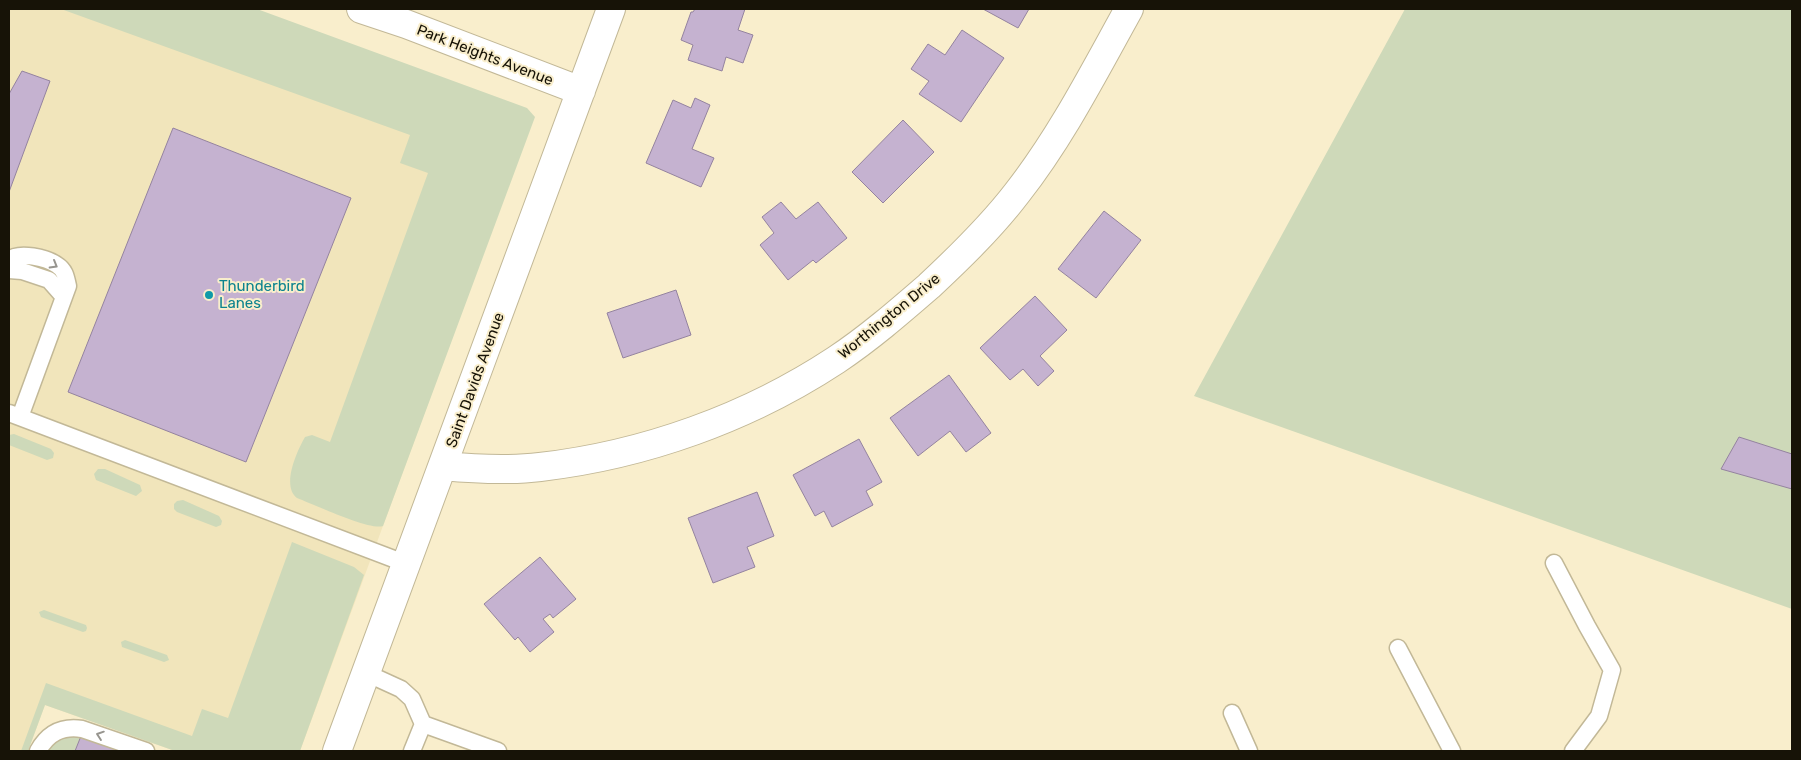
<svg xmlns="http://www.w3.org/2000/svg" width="1801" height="760" font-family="Rubik,sans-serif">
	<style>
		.built { fill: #f1e5bb }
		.green { fill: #ced9b9 }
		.building { fill: #c5b2d0; stroke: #94839f }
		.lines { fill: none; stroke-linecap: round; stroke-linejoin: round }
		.lane-casing { stroke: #c2b897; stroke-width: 19 }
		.street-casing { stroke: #c2b897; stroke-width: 30 }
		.lane { stroke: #fff; stroke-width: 16 }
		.street { stroke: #fff; stroke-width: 28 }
		.oneway { stroke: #97958f }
		.culture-dot { fill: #0f9aa8; stroke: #f9eecc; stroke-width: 2 }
		.labels { text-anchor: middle; stroke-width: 4; stroke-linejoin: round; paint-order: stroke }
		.street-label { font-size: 15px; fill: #171307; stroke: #f9eecc }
		.culture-label { font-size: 15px; fill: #0d838f; stroke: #f9eecc; text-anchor: start }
	</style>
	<rect width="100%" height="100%" fill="#f9eecc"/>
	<!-- built -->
	<path class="built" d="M9 9H252L533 119 300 751H175L45 705 28 751H9Z"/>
	<!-- green -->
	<path class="green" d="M61 9H257L527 108 535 117 383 526C370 531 313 504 297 498 281 486 297 451 305 437L312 435 330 442 428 173 400 163 410 135Z
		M1405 9H1792V609L1194 396Z
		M14 434 51 449 54 453 53 458 47 460 9 445V435Z
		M98 469H105L140 485 142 491 136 496 96 480 94 474Z
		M183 500 219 516 222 521 221 525 216 527 177 512 174 509V504L177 501Z
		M292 542 354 567 364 575 300 751H175L45 705 28 751H21L46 683 192 736 202 709 228 718Z
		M44 610 86 625 87 628 86 631 83 632 41 617 39 612Z
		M125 640 167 655 169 660 164 662 122 647 121 642Z
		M63 736H81L75 751H46L48 747Z"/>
	<!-- building -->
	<path class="building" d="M695 9H745L738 30 753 35 743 63 726 57 722 71 688 60 693 45 681 40 691 12H693Z
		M983 9H1029L1018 28Z
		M962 30 1004 58 961 122 919 94 929 81 911 69 928 44 945 55Z
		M22 71 50 81 9 192V94Z
		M695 98 710 105 692 149 714 158 701 187 646 163 673 100 691 108Z
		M903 120 934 152 883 203 852 172Z
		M173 128 351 198 246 462 68 392Z
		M781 202 796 219 818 202 847 238 816 263 813 260 788 280 760 245 774 233 762 217Z
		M1104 211 1141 240 1096 298 1058 269Z
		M676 290 691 335 623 358 607 313Z
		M1035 296 1067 330 1040 356 1054 371 1038 386 1023 369 1010 380 980 348Z
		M949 375 991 433 966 452 950 431 918 456 890 418Z
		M1739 437 1792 454V489L1721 469Z
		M859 439 882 482 866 491 873 505 832 527 824 511 815 516 793 475Z
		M757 492 774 536 747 547 755 567 713 583 688 518Z
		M540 557 576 599 553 618 550 614 543 619 554 632 530 652 518 637 515 640 484 604Z
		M81 736 122 751H75Z"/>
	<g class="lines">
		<defs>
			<path id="lane" d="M9 260C19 251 47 258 57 265 65 270 66 277 68 286L20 417
				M9 270 22 271 49 280 64 297
				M9 413 407 564
				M1554 563 1587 626 1612 670 1599 716 1573 751
				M1398 648 1452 751
				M366 673 401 689 412 699 423 724 498 751
				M1232 713 1249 751
				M38 751C48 733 62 726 82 729L146 751
				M412 751 423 724"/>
			<path id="street" d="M361 9 406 24 581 91
				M443 466C475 469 508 471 540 467 644 455 748 418 836 360 869 338 899 312 929 286 960 257 991 227 1017 193 1061 137 1094 72 1129 9
				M337 751 611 9"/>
		</defs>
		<!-- lane casing -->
		<use href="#lane" class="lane-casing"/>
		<!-- street casing -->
		<use href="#street" class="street-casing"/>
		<!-- lane -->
		<use href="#lane" class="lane"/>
		<!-- street -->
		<use href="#street" class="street"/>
	</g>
	<!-- one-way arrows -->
	<defs><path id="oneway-chevron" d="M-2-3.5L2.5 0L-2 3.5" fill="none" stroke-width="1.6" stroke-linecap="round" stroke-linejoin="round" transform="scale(1.25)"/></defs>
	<g class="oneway">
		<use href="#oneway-chevron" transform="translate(54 265) rotate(30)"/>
		<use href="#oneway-chevron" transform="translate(100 735) rotate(-161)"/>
	</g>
	<!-- markers -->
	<circle class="culture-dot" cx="209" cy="295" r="5"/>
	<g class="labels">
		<!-- street labels -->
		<g class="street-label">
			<text transform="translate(485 55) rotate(21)" y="5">Park Heights Avenue</text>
			<text transform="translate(889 316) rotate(-39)" y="5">Worthington Drive</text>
			<text transform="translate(475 380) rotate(-70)" y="5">Saint Davids Avenue</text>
		</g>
		<!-- culture labels -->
		<g class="culture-label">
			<text x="219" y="291">Thunderbird<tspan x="219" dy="17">Lanes</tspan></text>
		</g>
	</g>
	<!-- border -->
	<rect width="1801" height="760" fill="none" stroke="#171307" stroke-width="20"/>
</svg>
